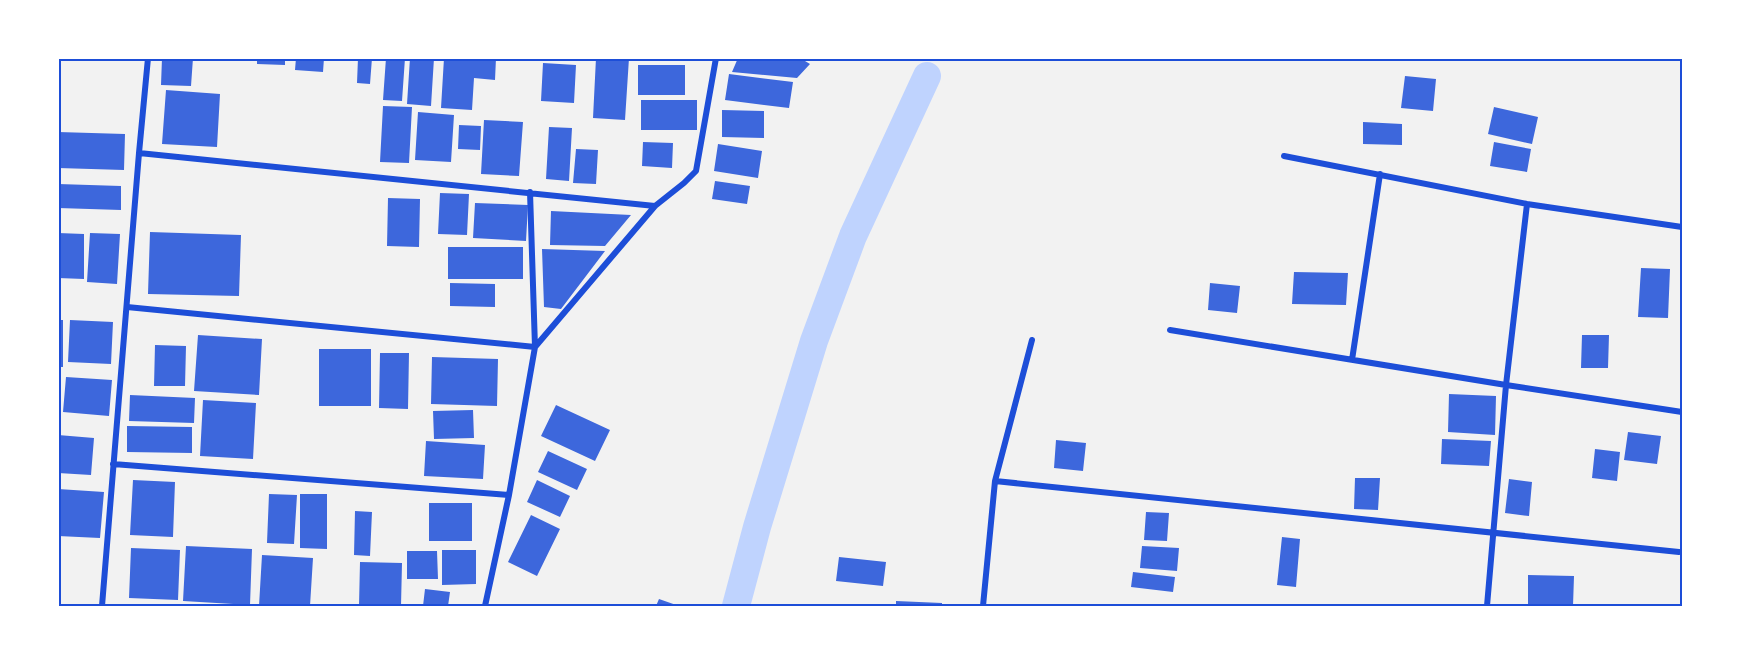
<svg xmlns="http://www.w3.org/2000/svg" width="1741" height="665" font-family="'Playfair Display',serif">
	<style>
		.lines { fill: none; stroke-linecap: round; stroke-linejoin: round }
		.canal { stroke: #bfd3fe; stroke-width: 28 }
		.building { fill: #3d67dc }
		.minor { stroke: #1d4ed8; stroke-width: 6 }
		.neatline { fill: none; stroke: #1d4ed8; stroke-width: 2 }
	</style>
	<rect width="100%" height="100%" fill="#f2f2f2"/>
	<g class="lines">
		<!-- canal -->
		<path class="canal" d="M736 606 757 527 814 341 853 236 927 76"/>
	</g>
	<!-- building -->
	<path class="building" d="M162 58H193L191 86 161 85Z
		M257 58H285V65L257 64Z
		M296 58H324L323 72 295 70Z
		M358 58H372L370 84 357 83Z
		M386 58H405L402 101 383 100Z
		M410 58H434L431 106 407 104Z
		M444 58H496L495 80 474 78 472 110 441 108Z
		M596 58H629L625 120 593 118Z
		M738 58H800L810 64 797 78 732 72Z
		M543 63 576 65 574 103 541 101Z
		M638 65H685V95H638Z
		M729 74 793 82 789 108 725 100Z
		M1405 76 1436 79 1433 111 1401 108Z
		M166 90 220 94 217 147 162 144Z
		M641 100H697V130H641Z
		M383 106 412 107 409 163 380 162Z
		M1494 107 1538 117 1532 144 1488 134Z
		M722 110 764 111V138L722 137Z
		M418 112 454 115 451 162 415 160Z
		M484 120 523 122 519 176 481 174Z
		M1363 122 1402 124V145L1363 144Z
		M459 125 481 126 480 150 458 149Z
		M549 127 572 128 569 181 546 179Z
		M58 132 125 134 124 170 58 168Z
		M643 142 673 143 672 168 642 166Z
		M1494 142 1531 149 1527 172 1490 166Z
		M718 144 762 151 758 178 714 171Z
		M576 149 598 150 596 184 573 183Z
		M715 181 750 186 747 204 712 199Z
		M58 184 121 186V210L58 208Z
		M440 193 469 194 467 235 438 234Z
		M388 198 420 199 419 247 387 246Z
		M475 203 528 205 526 241 473 238Z
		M551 211 631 215 605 246 550 245Z
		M150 232 241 235 239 296 148 294Z
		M58 233 84 234V279L58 278Z
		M90 233 120 234 117 284 87 282Z
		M448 247H523V279H448Z
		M542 249 605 251 561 309 544 307Z
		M1641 268 1670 269 1668 318 1638 317Z
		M1294 272 1348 273 1346 305 1292 304Z
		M450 283 495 284V307L450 306Z
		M1210 283 1240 286 1237 313 1208 310Z
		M58 320H63V367H58Z
		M70 320 113 322 111 364 68 362Z
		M198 335 262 339 259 395 194 391Z
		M1582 335H1609L1608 368H1581Z
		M155 345 186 346 185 386H154Z
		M319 349H371V406H319Z
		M380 353H409L408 409 379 408Z
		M432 357 498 359 497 406 431 404Z
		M66 377 112 380 109 416 63 412Z
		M1449 394 1496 396 1495 435 1448 432Z
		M130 395 195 398 194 423 129 421Z
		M203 400 256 403 253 459 200 456Z
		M556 405 610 430 595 461 541 436Z
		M473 410 474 438 434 439 433 411Z
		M127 426 192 427V453L127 452Z
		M1628 432 1661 436 1657 464 1624 460Z
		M58 435 94 438 91 475 58 473Z
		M1442 439 1491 441 1489 466 1441 464Z
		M1056 440 1086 443 1083 471 1054 468Z
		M426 441 485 445 483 479 424 476Z
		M1595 449 1620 452 1617 481 1592 478Z
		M548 451 587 469 577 490 538 472Z
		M1355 478H1380L1378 510 1354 509Z
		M1509 479 1532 482 1529 516 1505 513Z
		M133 480 175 482 173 537 130 535Z
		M537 480 570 496 560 517 527 502Z
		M58 489 104 492 100 538 58 536Z
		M269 494 297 495 294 544 267 543Z
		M300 494H327V549L300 548Z
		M429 503H472V541H429Z
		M355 511 372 512 370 556 354 555Z
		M1146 512 1169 513 1167 541 1144 540Z
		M531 515 560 529 537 576 508 562Z
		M1282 537 1300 539 1296 587 1277 585Z
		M186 546 252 549 250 605 183 601Z
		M1142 546 1179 548 1177 571 1140 568Z
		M131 548 180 550 178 600 129 598Z
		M442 550H476V584L442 585Z
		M407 551H437L438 579H407Z
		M262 555 313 558 310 606H259Z
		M839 557 886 562 883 586 836 581Z
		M360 562 402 563 401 606H359Z
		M1133 572 1175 577 1173 592 1131 587Z
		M1528 575 1574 576 1573 606H1528Z
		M425 589 450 592 448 606H423Z
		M659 599 679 606H656Z
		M896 601 942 603V606H896Z"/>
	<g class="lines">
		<!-- minor -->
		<path class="minor" d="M139 153 655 206
			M1284 156 1527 204 1682 227
			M127 307 535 347 530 192
			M1170 330 1506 385 1682 412
			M1352 360 1380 174
			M113 464 509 495
			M995 481 1679 552
			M102 606 139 153 148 58
			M485 606 509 495 535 347 655 206 684 183 696 171 716 58
			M983 606 995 481 1032 340
			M1487 606 1506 385 1527 204"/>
	</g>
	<!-- border -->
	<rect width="1741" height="665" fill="none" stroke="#ffffff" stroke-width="120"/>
	<rect x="60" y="60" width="1621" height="545" class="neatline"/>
</svg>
